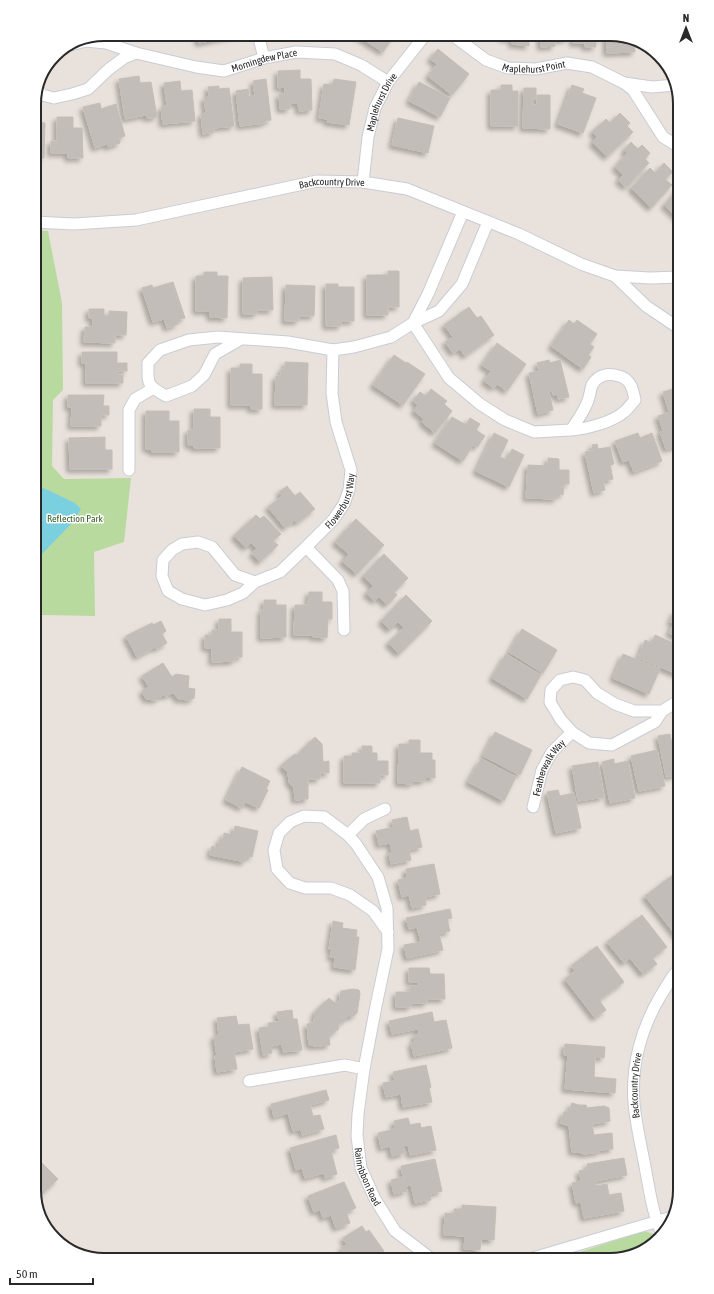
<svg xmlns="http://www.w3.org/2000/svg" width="714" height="1294" font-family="'Asap Condensed',sans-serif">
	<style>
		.green { fill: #b9da9f }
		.water { fill: #7bd0e0 }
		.building { fill: #c2bdb8; stroke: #c4beb6; filter: url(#shadow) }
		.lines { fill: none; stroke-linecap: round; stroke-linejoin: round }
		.minor-casing { stroke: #c8ccd5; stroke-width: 13 }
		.minor { stroke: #fff; stroke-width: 11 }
		.labels { text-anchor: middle; stroke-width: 3; stroke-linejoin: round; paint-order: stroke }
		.street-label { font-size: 10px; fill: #292929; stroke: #fff }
		.park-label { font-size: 10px; fill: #345d22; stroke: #fff }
		.rim { fill: none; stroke: #292929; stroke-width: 2 }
	</style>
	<defs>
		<filter id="shadow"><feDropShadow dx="-3.5" dy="3.5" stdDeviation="2" flood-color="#0004"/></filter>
	</defs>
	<rect width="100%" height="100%" fill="#e9e2dc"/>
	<!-- green -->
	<path class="green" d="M34 230 48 231 62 303 63 390 53 400 52 466 64 479 131 478 124 542 94 552 95 616 42 615 34 609Z
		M643 1231 651 1233 658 1237 637 1255 610 1260H556Z"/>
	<!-- water -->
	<path class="water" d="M34 475 37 485 75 503 81 509 73 522 41 555 34 566Z"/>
	<!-- building -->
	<path class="building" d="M197 34H238V35L199 43Z
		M355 34H395L383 52Z
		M502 34H529V46L512 44V39L502 38Z
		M540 34H568V39L554 40 555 46 541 47Z
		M573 34H600V40L595 41 596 47H585V43H573Z
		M606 34H615L634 42 635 52 607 53Z
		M438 49 469 74 452 95 428 76 437 64 430 59Z
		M300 70V79H311L312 110 299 111 298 103H290V109H280L279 94H285V87L278 88V71Z
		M139 76 140 83 151 82 157 117 147 118 146 115 125 119 119 79Z
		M266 79 271 120 265 121V123L240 126 236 91 248 89 249 97 255 96 253 81Z
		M334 79 356 82 349 125 327 122 328 119 319 118 324 84 333 85Z
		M180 81 181 91 192 90 195 121 163 124 161 107 167 106 164 83Z
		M419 82 450 98 440 117 409 101Z
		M501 85H512V91H518V126H491V90H501Z
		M572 85 584 89 582 93 596 98 583 133 558 124Z
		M219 86V89L229 88 234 126 214 128V132L203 134 201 114 206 113 204 98 209 97 208 87Z
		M524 88H536V98H533L532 105H537V95H550V129L523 128Z
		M100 103 101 109 116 104 125 136 119 138 120 143 108 147 107 144 95 148 83 107Z
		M620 113 630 123 627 126 633 132 607 157 592 142 597 137 592 132 606 119 610 123Z
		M34 115H35V122L45 123 44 158H34Z
		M57 117H73V128H82L83 158H68V153H51V141H57Z
		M398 118 434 126 428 153 392 145Z
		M631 142 638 149 642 145 650 153 645 159 649 163 626 187 618 180 623 175 615 167 627 153 624 150Z
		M664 163 673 172 665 179 672 185 651 208 631 188 650 168 655 173Z
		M680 187V220L664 205Z
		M388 271H399V307H388V315H367V275H388Z
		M204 272H217V276H228L227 318 210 317V311H196V276H204Z
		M272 277 273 310H257V314H243V278Z
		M173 282 185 318 177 320 178 324 167 328 164 319 153 322 142 288 152 285 153 288Z
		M326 284H338V287H354V321H341V326H326Z
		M286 285 315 286 314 316H299V321H285Z
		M469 307 477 318 481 316 494 335 465 356 460 349 453 353 445 342 453 337 444 325Z
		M89 309H104V316H109V311L127 312 126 335H115V343L84 342 85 327H93V318H89Z
		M569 320 574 324 577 320 597 334 590 344 594 347 588 355 591 357 583 369 551 346Z
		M497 343 526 364 507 391 497 384 494 388 484 381 491 371 482 365Z
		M82 352H117V363H127V371H118V375H123V383H86V363H82Z
		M394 355 406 363 407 362 425 374 403 405 373 385Z
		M549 360 550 363 560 360 569 397 558 399 557 394 553 395 552 391H549L553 410 538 414 529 373 539 371 537 363Z
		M285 362 308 363 307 405H275L276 376H281V369H285Z
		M240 364H252V374H262V409H251V405H231V368H240Z
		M679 387 680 390V445L666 449 660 432 663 431 658 416 669 412 663 392Z
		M431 389 447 401 444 404 452 411 435 433 422 422 424 419 414 411 418 405 413 401 420 392 426 396Z
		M68 395H104L103 406H109V415H101V426H71L72 407H68Z
		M194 409H210V417H220V448H194V445H188V430H194Z
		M146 411H169V421H179V452H152V449H146Z
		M452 417 466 425 470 418 480 424 476 430 485 436 477 447 473 445 463 461 435 443Z
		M494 433 508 440 500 457 507 460 512 449 524 455 509 487 476 471Z
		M638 433 640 438 652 433 662 461 634 472 629 460 623 462 615 441Z
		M105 437V450H112V469H70L69 438Z
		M597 444 598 449 610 447 614 464 610 465 613 479 603 481 605 490 594 493 585 452 593 451 592 445Z
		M548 458 559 459V470H569V484H564L563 495 557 494V499L526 498 528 465 548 466Z
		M287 486 295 496 300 492 315 509 297 523 295 520 285 528 268 507 282 496 279 492Z
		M256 515 260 519 264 516 281 534 273 541 278 545 260 562 252 553 257 549 251 543 246 548 234 536Z
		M356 519 384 545 357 574 342 561 349 554 335 542Z
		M384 554 408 578 394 592 397 595 387 605 379 597 375 601 366 593 373 586 363 576Z
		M309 592H322V602H332V619H328L327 638 313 637V635H294L295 605H308Z
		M406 595 432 621 399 654 388 643 404 628 398 622 390 630 381 621Z
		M264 600H276V605H286V637L261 638V610H264Z
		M675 611 680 613V643L676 641 678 637 669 633 674 623 670 622Z
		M219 619H231V632H242V657H235V661L212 662V648H205V635H212V630H219Z
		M161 621 166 631 162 634 167 643 156 649 155 647 137 657 126 636 152 623 153 625Z
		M522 629 557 650 543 673 509 652Z
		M655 635 680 646V675L638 658 645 640 652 643Z
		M506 654 541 675 527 699 492 678Z
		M623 654 660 669 649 694 613 678Z
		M163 663 172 677 176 674 189 676 188 688 195 689 194 698 190 700 178 699 174 693H172L167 696 163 695 156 700 146 699 142 691 149 687 142 676Z
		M495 732 532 750 520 775 483 756Z
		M670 734 671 740 680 738V774L666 777 658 736Z
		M315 737 322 744 323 762 329 761V773H320V779H308V799L295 800 294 788 289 782 288 773 281 766 293 755 298 754Z
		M409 740H420V753H432V760H435V778L425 777V781H413L412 784 398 783 399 744H409Z
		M362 746H372V753H377V761H388V775H380V783H344V756H352V753H362Z
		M657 750 665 786 639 791 631 756Z
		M481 759 516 777 504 801 468 782Z
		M614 759V764L628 761 635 798 610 803 602 762Z
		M598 762 604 797 578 801 572 766Z
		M242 767 270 781 266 789 268 790 259 808 245 802 242 808 226 800Z
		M558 790 560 796 574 793 581 828 556 833 547 792Z
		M407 817 410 831 418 829 422 847 409 850 411 860 391 864 389 853 392 852 390 843 379 845 376 831 394 827 392 820Z
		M235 826 258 831 252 857 246 856 245 862 210 855 212 846 218 848 220 839H223L224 833 233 835Z
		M434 864 440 894 425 897 426 905 412 908 409 895 402 897 398 880 407 878 406 869Z
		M674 874 676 877 680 874V913L676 916 680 920V936L678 938 645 896Z
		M450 909 452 918 447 919 450 931 439 934 443 950 407 958 404 945 421 942 417 927 409 929 406 918Z
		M642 915 667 947 652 958 657 964 643 974 630 958 624 963 607 942Z
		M333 921 343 923 342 928 357 930 356 937H359L355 970 334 967 335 957H330L332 949H329Z
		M597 946 624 982 599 1000 606 1010 595 1018 565 979 575 971 571 966Z
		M409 968H429L430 974H444L445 999H427V1003H411V1007H396V992H410V986H418V982H409Z
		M353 989 359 990 360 994 357 1013 352 1017 349 1016 343 1022 339 1023 338 1030H336L329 1037 330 1045 316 1046 309 1045 307 1024 314 1023 315 1012 329 998 335 1003H339L341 991Z
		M292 1010 293 1019H297L302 1050 283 1052 282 1044 271 1046 272 1053 263 1055 259 1028 269 1027 268 1023 279 1022 277 1012Z
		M432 1012 434 1022 446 1020 452 1048 414 1056 411 1043 415 1042 414 1035 419 1034 418 1029 392 1034 389 1021Z
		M236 1016 238 1025 249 1024 253 1049 234 1052 237 1069 217 1072 215 1056H217L214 1036 219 1035 217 1018Z
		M565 1044 605 1047 604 1058 595 1057 594 1077 616 1079 615 1093 565 1089 568 1055H564Z
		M426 1065 431 1087 429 1088 432 1102 403 1107 401 1094 386 1097 383 1083 395 1081 393 1072Z
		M326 1090 329 1100 310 1105 313 1116 320 1115 324 1129 302 1135 301 1129 293 1131 288 1113 274 1117 271 1104Z
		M572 1103 579 1105H586L587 1108 604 1106 609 1108 610 1121 592 1124 594 1135 612 1133 613 1149 600 1150 599 1152 584 1154 578 1152H572L569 1126 560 1123 564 1112 569 1111Z
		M408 1118 410 1125 420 1123 421 1128 431 1126 436 1150 410 1155 408 1145 403 1146 405 1153 392 1156 390 1146 381 1148 378 1133 395 1129 394 1121Z
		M336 1135 339 1148 331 1151 337 1174 325 1178 324 1173 305 1178 302 1168 296 1170 290 1148Z
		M624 1158 627 1175 595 1181 596 1186 607 1184 609 1195 621 1193 624 1211 584 1218 581 1202 576 1203 572 1183 581 1181 579 1171 588 1169 587 1164Z
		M435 1159 442 1191 430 1194 431 1200 415 1203 411 1185 406 1186 407 1191 394 1194 391 1180 403 1177 401 1166Z
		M40 1161 58 1179 36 1200 34 1190V1166Z
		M344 1182 356 1208 346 1212 350 1223 336 1228 331 1215 323 1218 320 1210 314 1212 308 1196Z
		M462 1205 496 1207 494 1240 481 1239 480 1250 464 1249 465 1236 444 1235 445 1213 454 1214V1209H462Z
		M362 1226 366 1232 369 1230 384 1251 374 1257 376 1260H349L341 1248 347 1245 343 1238Z"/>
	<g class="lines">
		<defs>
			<g id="minor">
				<path d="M258 34 264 58"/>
				<path id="s1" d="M451 34 486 60 508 68 536 69 567 63 592 67 624 83 633 90 663 137 676 145H680"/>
				<path id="s2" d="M67 46 86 41 106 43 136 53 196 67 224 71 264 58 296 52 335 54 361 65 388 82"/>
				<path d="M624 83 652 87 676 85"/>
				<path d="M39 90 42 95 54 98 72 94 88 89 109 69 124 58 136 53"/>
				<path id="s3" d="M363 182 368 137 375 108 388 82 426 34"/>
				<path id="s4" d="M34 222 74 224 136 220 317 181 363 182 407 189 519 234 581 264 615 276 650 278 680 277"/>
				<path d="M615 276 646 306 680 329"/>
				<path d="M413 323 449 378 480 404 505 420 534 432 571 430C586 429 613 422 624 412 628 409 631 404 635 400 633 390 631 379 619 376 609 373 598 374 592 385 590 390 590 397 587 403 583 413 577 421 571 430"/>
				<path d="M413 323 428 294 463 212"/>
				<path d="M241 339 215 354 204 375 192 386 166 396C146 385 148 384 148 363L160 350 189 340 218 337 288 342 333 350 354 347 391 337 413 323 439 311 462 284 488 222"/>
				<path d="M129 470V410L135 399 152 389"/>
				<path d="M306 547 338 580 343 591 344 630"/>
				<path id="s5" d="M255 582 243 593 227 600 205 605 182 599 168 591 162 576 163 560 172 550 182 544 198 542 212 547 235 575 255 582 280 572 306 547 333 520 344 504 349 490 351 470 336 422 332 393 333 350"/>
				<path d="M662 711H634L615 704 597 693 585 680 573 677 560 680 551 690 550 702 561 720 572 732 589 743 612 745 655 722 662 711 680 700"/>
				<path id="s6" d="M533 807 542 770 552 752 572 732"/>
				<path d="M348 835 364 819 385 809"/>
				<path id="s7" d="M388 932 373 911 350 895 331 888H305L290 883 277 869 274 850 279 833 290 822 304 816 324 817 348 835 356 844 378 877 387 908 388 949 376 1006 364 1069 358 1114 357 1136 361 1168 375 1199 395 1231 433 1260"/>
				<path d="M249 1081 345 1065 364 1069"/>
				<path id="s8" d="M662 1234C653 1215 650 1193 646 1172 642 1149 636 1126 634 1103 631 1065 642 1027 661 995 667 986 672 975 680 968"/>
				<path d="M526 1260 672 1217"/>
			</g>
		</defs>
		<!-- minor casing -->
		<use href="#minor" class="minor-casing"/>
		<!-- minor -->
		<use href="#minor" class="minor"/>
	</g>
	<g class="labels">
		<!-- street labels -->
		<g class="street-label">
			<text dy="4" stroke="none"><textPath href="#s2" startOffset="203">Morningdew Place</textPath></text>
			<text dy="4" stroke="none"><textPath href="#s1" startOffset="93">Maplehurst Point</textPath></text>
			<text dy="4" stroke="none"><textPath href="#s3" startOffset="83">Maplehurst Drive</textPath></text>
			<text dy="4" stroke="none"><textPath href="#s4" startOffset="302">Backcountry Drive</textPath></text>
			<text dy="4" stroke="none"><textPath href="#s5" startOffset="364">Flowerburst Way</textPath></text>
			<text dy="4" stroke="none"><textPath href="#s6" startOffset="43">Featherwalk Way</textPath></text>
			<text dy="4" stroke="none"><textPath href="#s8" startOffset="152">Backcountry Drive</textPath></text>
			<text dy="4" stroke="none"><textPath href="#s7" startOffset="610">Rainribbon Road</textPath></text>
		</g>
		<!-- park labels -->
		<g class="park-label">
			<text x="75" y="522">Reflection Park</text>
		</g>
	</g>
	<!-- crop -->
	<path d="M0 0H714V1294H0ZM104 41H610A63 63 0 0 1 673 104V1190A63 63 0 0 1 610 1253H104A63 63 0 0 1 41 1190V104A63 63 0 0 1 104 41Z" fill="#fff" fill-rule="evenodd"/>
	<path class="rim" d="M104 41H610A63 63 0 0 1 673 104V1190A63 63 0 0 1 610 1253H104A63 63 0 0 1 41 1190V104A63 63 0 0 1 104 41Z"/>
	<!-- north arrow -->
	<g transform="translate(686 28)" stroke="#ffffff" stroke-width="3" paint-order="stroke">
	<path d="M0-3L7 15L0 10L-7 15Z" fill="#292929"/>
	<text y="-6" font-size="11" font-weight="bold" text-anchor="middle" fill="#292929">N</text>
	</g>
	<!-- scale -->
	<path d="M10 1278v6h83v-6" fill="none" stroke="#292929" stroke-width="2"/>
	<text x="16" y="1278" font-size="12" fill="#292929" stroke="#ffffff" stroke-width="3" paint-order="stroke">50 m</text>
</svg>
